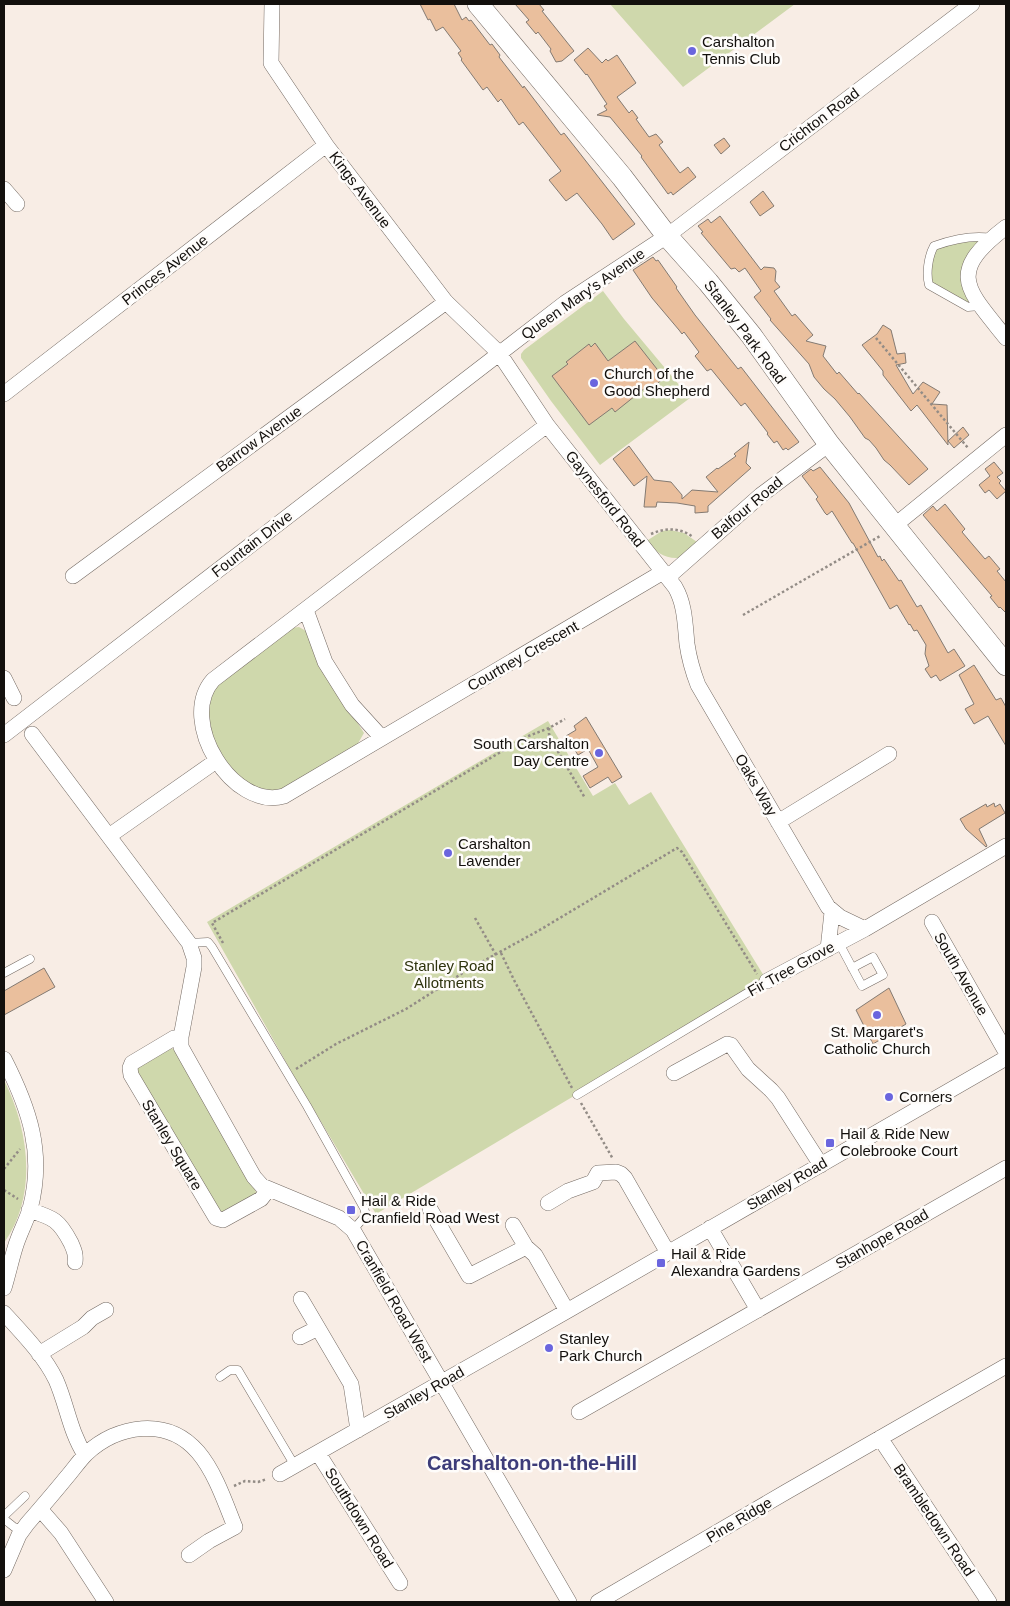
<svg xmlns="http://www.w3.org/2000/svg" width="1010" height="1606" font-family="Helvetica,sans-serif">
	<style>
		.green { fill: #cfd8ac }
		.building { fill: #eabf9d; stroke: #837a72 }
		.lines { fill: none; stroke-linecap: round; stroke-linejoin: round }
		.lane-casing { stroke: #746a63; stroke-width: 9 }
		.street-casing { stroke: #746a63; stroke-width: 16 }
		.secondary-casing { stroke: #746a63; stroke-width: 22 }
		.path { stroke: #938c86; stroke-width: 2.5; stroke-dasharray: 2.5 2.5; stroke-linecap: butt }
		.lane { stroke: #fff; stroke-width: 8 }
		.street { stroke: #fff; stroke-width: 15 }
		.secondary { stroke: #fff; stroke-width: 21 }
		.poi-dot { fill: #6a65de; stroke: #fefcfa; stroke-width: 2 }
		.labels { text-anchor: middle; stroke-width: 5; stroke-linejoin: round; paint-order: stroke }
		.poi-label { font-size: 15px; fill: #13100d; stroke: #fefcfa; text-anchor: start }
		.street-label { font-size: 15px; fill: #13100d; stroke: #fefcfa }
		.park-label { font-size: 15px; fill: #2e330d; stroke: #fefcfa }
		.district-label { font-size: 20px; font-weight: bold; fill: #3d3c79; stroke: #fefcfa }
	</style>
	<rect width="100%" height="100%" fill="#f8ede5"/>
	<!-- green -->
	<path class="green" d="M610 4H795L683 87Z
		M979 238 988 240 973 255 977 305 968 304 931 284 932 254 936 248Z
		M603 291 624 319 690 398 600 465 551 401 521 358V354L524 350Z
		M670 530 684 533 697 542 679 558C665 559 654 552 648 540L662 531Z
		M299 627 306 631 315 656 364 733 357 745 281 791 271 793 254 787 235 773 225 761 213 737 207 710 215 687 292 628Z
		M548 721 593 796 615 783 629 805 651 792 767 981 376 1214 295 1078 207 922Z
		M171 1047 177 1053 256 1192V1195L222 1215 135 1070Z
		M4 1080C29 1130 38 1195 4 1243Z"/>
	<!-- building -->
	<path class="building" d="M420 4H454L462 20 466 17 469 21 471 20 490 45 492 44 500 55 499 57 523 88 524 86 561 135 564 133 635 224 613 240 602 224 577 193 566 201 549 180 561 171 523 122 519 125 501 99 498 102 487 87 483 90 461 60 462 59 458 53 461 51 443 27 436 31 430 19 428 20Z
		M515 4H539L544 10 542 11 574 51 562 61 556 62 550 51 551 49 538 32 536 34 526 22 529 20Z
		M588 48 602 63 606 59 608 61 617 55 636 83 617 97 629 113 632 110 638 118 636 119 649 137 656 134 663 142 659 145 680 173 688 167 696 177 673 195 671 192 668 194 641 157 642 156 610 117 597 115 607 110 604 106 607 104 587 74 586 75 574 60Z
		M724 138 730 146 721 154 714 145Z
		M763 191 774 206 760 216 750 202Z
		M720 216 761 270 764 267 774 268 776 271 775 281 780 287 774 291 792 316 795 314 813 335 806 341 826 346 823 356 837 374 839 372 858 394 859 393 928 469 909 485 890 465 884 460 876 448 869 440 865 438 850 417 835 399 824 389 814 377 809 364 770 320 771 319 754 297 761 291 745 268 739 272 735 268 731 269 701 233 703 232 698 226 708 219 711 223Z
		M653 257 656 261 658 260 677 287 676 288 695 315 738 369 741 367 799 442 788 450 786 448 783 450 777 441 774 443 767 434 768 433 745 403 741 406 711 369 707 371 695 356 699 352 684 332 682 334 679 330 652 298 633 270Z
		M883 325 891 330 897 354 905 353 906 363 896 365 913 394 923 382 940 392 932 404 947 405 948 445 917 405 911 411 883 375V371L862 345 877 334Z
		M635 341 664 378 647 392 645 388 615 412 612 408 589 425 552 376 568 364 566 362 589 344 591 347 595 343 608 361Z
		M963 427 969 435 954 448 948 441Z
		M749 442 746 463 751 468 708 506V512L695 513V506L677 503 657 502 656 507H644L647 476 634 486 613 459 629 446 654 480 671 482 682 495V499L692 490 718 492 706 477 717 468 718 469 736 456 734 454Z
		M994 462 1003 473 997 477 1001 481 999 483 1006 491 997 499 989 490 985 493 979 485 990 476 985 469Z
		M820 467 849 503 878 557 880 556 882 561 884 559 899 581 901 580 917 607 921 605 948 653 954 649 965 666 940 681 936 675 931 678 925 669 929 666 925 654 926 645 917 630 914 631 910 624 909 625 897 605 890 609 853 543H852L832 511 827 515 825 513 816 499 818 497 802 476 811 469 813 471Z
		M945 504 965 529 962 532 973 545 985 559 989 556 1000 569 997 571 1006 582V613L1000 607 999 608 990 597 992 596 923 515 933 506 937 511Z
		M974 665 996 700 1001 698 1006 707V746L988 716 974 724 965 709 974 704 959 675Z
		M586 717 622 777 612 783 608 777 590 788 583 776 598 767 588 749 578 755 566 736 576 730 574 726Z
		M994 803 995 807 1000 804 1005 813 979 829 987 846 986 847 966 829 960 819 986 804 987 807Z
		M44 968 55 987 4 1015V991Z
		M889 988 906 1024 873 1044 856 1010Z"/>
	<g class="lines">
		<defs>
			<path id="lane" d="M980 306 968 307 929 285C926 274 928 257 934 246 951 240 973 235 991 238
				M189 943 208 942 212 947 307 1106 364 1208 366 1215 353 1230
				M839 943 862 986 883 975 873 957 852 968
				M4 973 30 959
				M577 1095 767 981
				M220 1377 230 1370H238L295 1466
				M4 1516 25 1496
				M4 1519 14 1527 23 1530"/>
			<path id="street" d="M272 4 271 63 326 145 446 302 499 353 547 425 675 587C685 604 685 624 687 644 689 658 693 672 698 685L828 907 840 917 865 929
				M4 189 17 204
				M1006 227C946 273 966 288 1006 338
				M4 394 326 145
				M547 425 213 680C177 721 233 811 284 796L663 572
				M894 526 1006 435
				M73 576 446 302
				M668 577 761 495 829 444
				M306 610 325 662 352 705 382 738
				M4 678 14 698
				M32 734 189 943 194 958V967L181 1037V1047L254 1177 262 1186 339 1218 353 1230 569 1602
				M4 735 565 303 667 236 972 4
				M778 822 889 754
				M109 836 216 761
				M932 922 1006 1052
				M828 949 832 912
				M767 981 865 929 1006 846
				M181 1037 174 1038 132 1063 130 1068 131 1075 216 1218 223 1220 261 1199 268 1190
				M4 1059C29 1108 45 1153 30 1209 26 1222 19 1234 15 1248 11 1261 8 1275 4 1288
				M674 1073 727 1044 731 1045 748 1069 771 1090 778 1098 821 1165
				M548 1203 568 1191 593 1182 598 1173 616 1172 621 1174 625 1178 668 1253
				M430 1209 469 1276 526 1247
				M29 1210C54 1218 59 1220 71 1243 74 1250 76 1254 75 1262
				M513 1225 526 1247 535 1255 567 1311
				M710 1228 758 1310
				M301 1299 351 1384 358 1430
				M4 1313C22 1333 44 1355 56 1380 67 1405 70 1432 85 1455
				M300 1337 318 1328
				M39 1354 83 1327 92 1318 106 1310
				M579 1412 1006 1168
				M880 1438 989 1602
				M318 1453 400 1583
				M280 1474 567 1311 1006 1058
				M40 1509 61 1533 106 1602
				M4 1570 19 1535 27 1524C40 1509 53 1494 66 1478 73 1470 79 1461 86 1454 117 1425 167 1416 198 1452 215 1472 225 1502 235 1527L209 1541 189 1555
				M598 1602 786 1492 1006 1366"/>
			<path id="secondary" d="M478 4 622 177 667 236 708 282 751 335 829 444 1006 665"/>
		</defs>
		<!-- lane casing -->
		<use href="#lane" class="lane-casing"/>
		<!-- street casing -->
		<use href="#street" class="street-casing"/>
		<!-- secondary casing -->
		<use href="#secondary" class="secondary-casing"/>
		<!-- path -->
		<path class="path" d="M876 338 968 448
			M651 534C665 528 679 527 693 537
			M743 615 880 536
			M549 728V734L553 743 585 798
			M475 918 496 955
			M223 943 212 923 526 737 549 728 565 719
			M501 953 515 982 572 1088
			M296 1069 336 1044 406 1009 469 969 538 931 677 848 682 852 757 974
			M581 1103 613 1159
			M4 1169 20 1149
			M4 1190 18 1199
			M234 1486 245 1481 258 1482 267 1479"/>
		<!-- lane -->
		<use href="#lane" class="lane"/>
		<!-- street -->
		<use href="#street" class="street"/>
		<!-- secondary -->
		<use href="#secondary" class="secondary"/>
	</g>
	<!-- markers -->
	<g class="poi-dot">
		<circle cx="692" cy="51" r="5"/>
		<circle cx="594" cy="383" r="5"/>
		<circle cx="599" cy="753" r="5"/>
		<circle cx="448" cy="853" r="5"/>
		<circle cx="877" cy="1015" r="5"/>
		<circle cx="889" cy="1097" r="5"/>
		<rect x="825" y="1138" width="10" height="10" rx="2.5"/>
		<rect x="346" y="1205" width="10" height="10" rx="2.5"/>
		<rect x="656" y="1258" width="10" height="10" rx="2.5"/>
		<circle cx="549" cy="1348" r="5"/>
	</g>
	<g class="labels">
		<!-- poi labels -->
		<g class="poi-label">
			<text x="702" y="47">Carshalton<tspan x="702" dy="17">Tennis Club</tspan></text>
			<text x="604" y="379">Church of the<tspan x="604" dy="17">Good Shepherd</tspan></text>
			<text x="589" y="749" text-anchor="end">South Carshalton<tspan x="589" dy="17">Day Centre</tspan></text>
			<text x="458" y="849">Carshalton<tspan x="458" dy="17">Lavender</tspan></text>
			<text x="877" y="1037" text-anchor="middle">St. Margaret's<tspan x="877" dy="17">Catholic Church</tspan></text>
			<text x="899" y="1102">Corners</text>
			<text x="840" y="1139">Hail &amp; Ride New<tspan x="840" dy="17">Colebrooke Court</tspan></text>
			<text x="361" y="1206">Hail &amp; Ride<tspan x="361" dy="17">Cranfield Road West</tspan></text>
			<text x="671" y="1259">Hail &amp; Ride<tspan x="671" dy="17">Alexandra Gardens</tspan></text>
			<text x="559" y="1344">Stanley<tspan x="559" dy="17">Park Church</tspan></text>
		</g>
		<!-- street labels -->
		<g class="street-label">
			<text transform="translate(819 120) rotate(-37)" y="5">Crichton Road</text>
			<text transform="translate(360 190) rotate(53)" y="5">Kings Avenue</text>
			<text transform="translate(165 270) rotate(-38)" y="5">Princes Avenue</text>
			<text transform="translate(583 294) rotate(-35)" y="5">Queen Mary's Avenue</text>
			<text transform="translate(745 332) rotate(53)" y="5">Stanley Park Road</text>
			<text transform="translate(259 439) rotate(-36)" y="5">Barrow Avenue</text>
			<text transform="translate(605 499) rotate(52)" y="5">Gaynesford Road</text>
			<text transform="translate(747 508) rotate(-40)" y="5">Balfour Road</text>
			<text transform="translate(252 544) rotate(-38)" y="5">Fountain Drive</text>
			<text transform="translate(523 656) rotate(-30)" y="5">Courtney Crescent</text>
			<text transform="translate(756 785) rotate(60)" y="5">Oaks Way</text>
			<text transform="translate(791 969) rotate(-29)" y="5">Fir Tree Grove</text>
			<text transform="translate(961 974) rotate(60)" y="5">South Avenue</text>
			<text transform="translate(172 1145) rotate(59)" y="5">Stanley Square</text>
			<text transform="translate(787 1184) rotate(-30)" y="5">Stanley Road</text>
			<text transform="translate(882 1239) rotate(-30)" y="5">Stanhope Road</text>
			<text transform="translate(394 1301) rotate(60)" y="5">Cranfield Road West</text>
			<text transform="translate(424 1393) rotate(-30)" y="5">Stanley Road</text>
			<text transform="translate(359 1518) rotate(58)" y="5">Southdown Road</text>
			<text transform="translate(739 1520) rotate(-31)" y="5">Pine Ridge</text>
			<text transform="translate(934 1520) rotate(56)" y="5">Brambledown Road</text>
		</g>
		<!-- park labels -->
		<g class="park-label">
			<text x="449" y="971">Stanley Road<tspan x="449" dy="17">Allotments</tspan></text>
		</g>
		<!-- district labels -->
		<g class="district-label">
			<text x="532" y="1470">Carshalton-on-the-Hill</text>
		</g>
	</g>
	<!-- border -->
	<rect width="1010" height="1606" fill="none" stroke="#13100d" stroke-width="10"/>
</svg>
